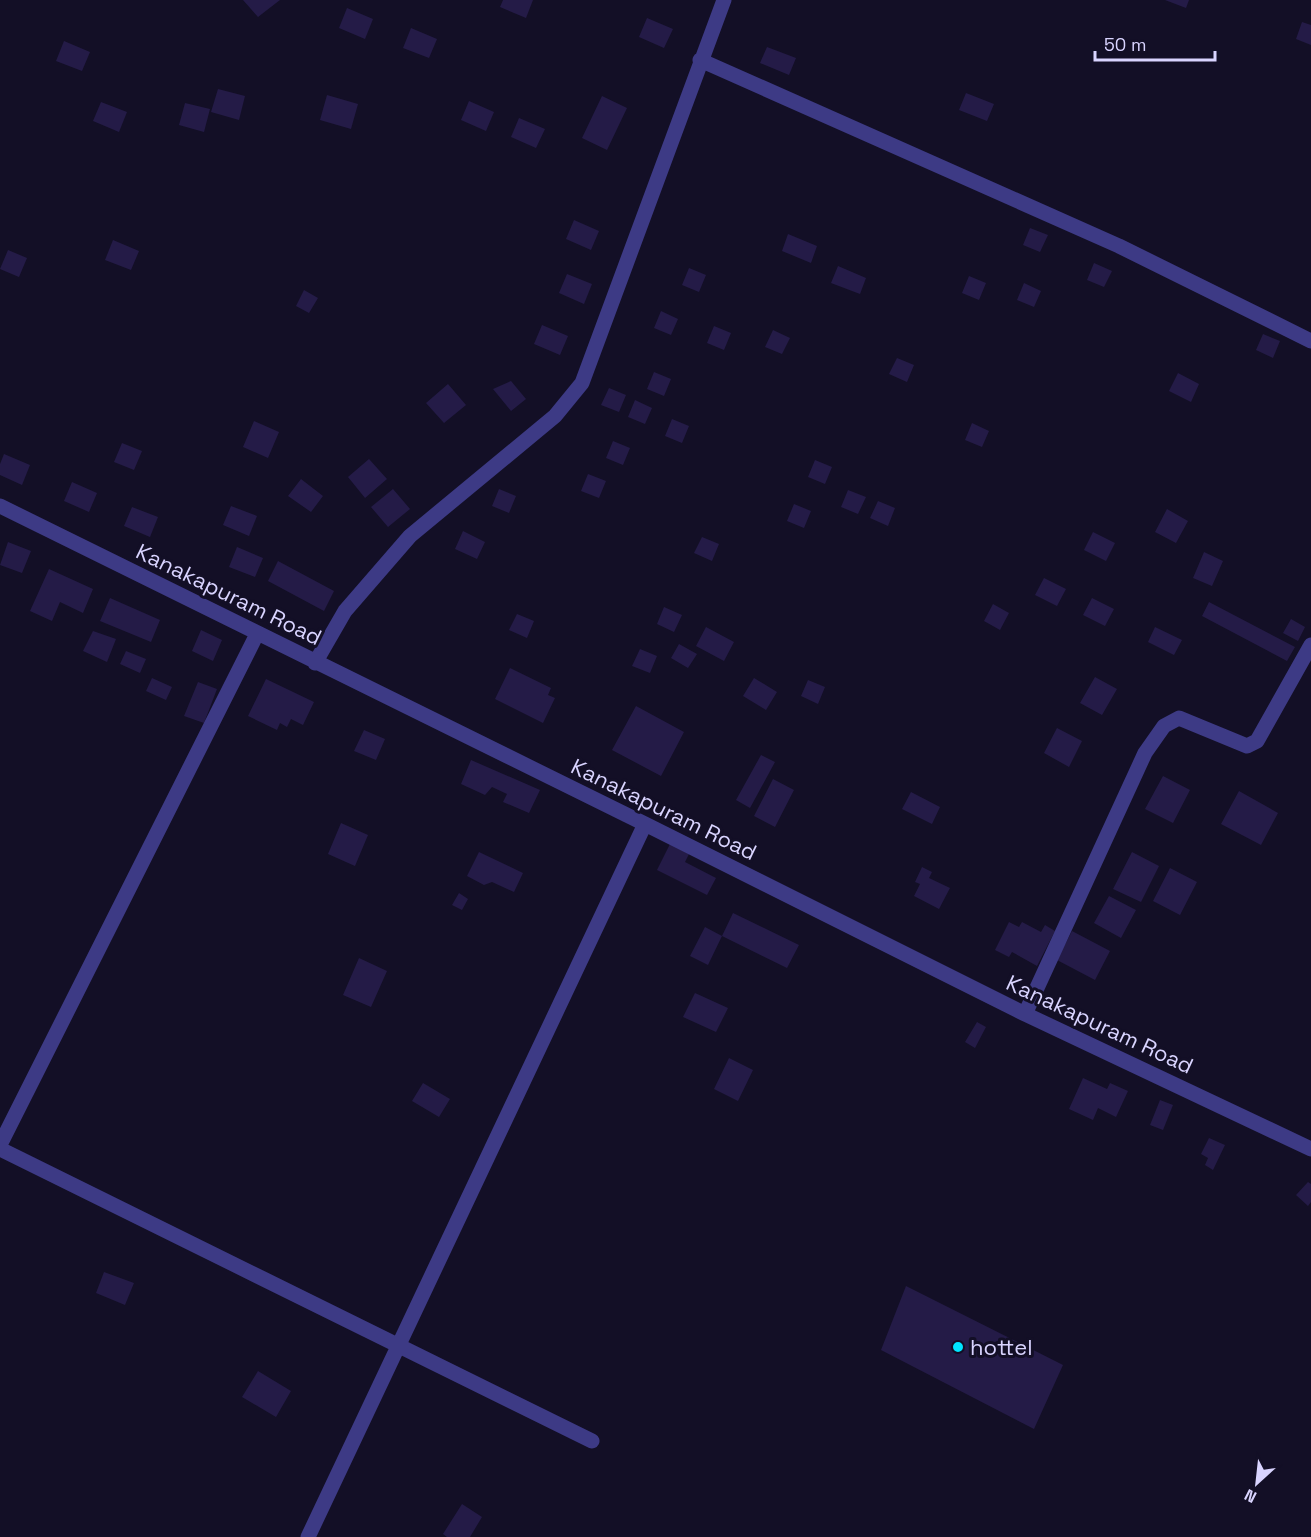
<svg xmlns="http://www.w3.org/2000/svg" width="1311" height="1537" font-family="'Space Grotesk',sans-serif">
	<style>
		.building { fill: #241b47 }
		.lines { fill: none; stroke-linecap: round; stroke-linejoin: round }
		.minor { stroke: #3d3a85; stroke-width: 15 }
		.poi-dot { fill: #00e5ff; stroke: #130f26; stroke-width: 2 }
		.labels { text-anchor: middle; stroke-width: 6; stroke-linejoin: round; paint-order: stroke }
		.street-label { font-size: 22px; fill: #d9d4ff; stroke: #130f26 }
		.poi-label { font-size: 22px; fill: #d9d4ff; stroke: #130f26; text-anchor: start }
	</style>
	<rect width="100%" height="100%" fill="#130f26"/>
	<!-- building -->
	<path class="building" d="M243 0H280L258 17Z
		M503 0H533L526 18 500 7Z
		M1165 0H1189L1186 8Z
		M347 8 373 19 365 39 339 28Z
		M647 18 673 29 664 48 639 37Z
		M1302 22 1311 25V45L1296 39Z
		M411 28 437 39 429 58 403 48Z
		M64 41 90 52 82 71 56 61Z
		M767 47 796 58 789 75 760 63Z
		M218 89 245 96 239 120 211 112Z
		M966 93 994 104 987 121 959 110Z
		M327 95 358 104 351 129 320 120Z
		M602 96 627 108 607 150 582 138Z
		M469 101 494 112 486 131 461 120Z
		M101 102 127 112 119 132 93 121Z
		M185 103 210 109 204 132 179 125Z
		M519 118 545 129 536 148 511 137Z
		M574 220 599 231 591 250 566 239Z
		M1030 228 1048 235 1040 252 1023 245Z
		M788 234 817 246 811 263 782 251Z
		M113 240 139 251 131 270 105 260Z
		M8 250 27 258 19 277 0 269Z
		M1094 263 1112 271 1104 287 1087 280Z
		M838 266 866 278 860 294 831 283Z
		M689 268 706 275 699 292 682 285Z
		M567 274 592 284 584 304 559 293Z
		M969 276 986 283 979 300 962 293Z
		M1024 283 1041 291 1034 307 1017 300Z
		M304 290 318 298 309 313 296 306Z
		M661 311 678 319 671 335 654 328Z
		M542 325 568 336 560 355 534 344Z
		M714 326 731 333 724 350 707 343Z
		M773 330 790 338 782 354 765 347Z
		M1263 334 1280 341 1273 358 1256 350Z
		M897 358 914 365 907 382 889 374Z
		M654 372 671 379 664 396 647 389Z
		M1178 373 1199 384 1191 402 1169 391Z
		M511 381 526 399 511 411 493 389Z
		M448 384 466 405 444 423 426 403Z
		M609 388 626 395 619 412 601 405Z
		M635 400 652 408 645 424 628 417Z
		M672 419 689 426 682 443 665 436Z
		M254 421 279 432 268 458 243 447Z
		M972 423 989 431 982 447 965 440Z
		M613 441 630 448 623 465 606 458Z
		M122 443 142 451 134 470 114 462Z
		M4 454 30 465 22 485 0 475V464Z
		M369 459 387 479 365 498 348 477Z
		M815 460 832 467 825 484 808 477Z
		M588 474 606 481 599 498 581 491Z
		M301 479 323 496 311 512 288 496Z
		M72 482 97 493 89 512 64 501Z
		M393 489 410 509 388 527 371 507Z
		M499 489 516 496 509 513 492 506Z
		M848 490 866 497 858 514 841 507Z
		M878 501 895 508 888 526 870 518Z
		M794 504 811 511 804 528 787 521Z
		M231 506 257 516 249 536 223 525Z
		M132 507 158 517 150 537 124 526Z
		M1167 509 1188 521 1176 543 1155 532Z
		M463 531 485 542 477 559 455 549Z
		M1093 532 1115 543 1106 561 1084 550Z
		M702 537 719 544 712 561 694 553Z
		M8 542 31 551 22 573 0 565Z
		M237 547 263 558 255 577 229 567Z
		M1204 552 1223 561 1212 586 1193 578Z
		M278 561 334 591 324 611 268 581Z
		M49 569 93 589 83 613 60 602 52 621 30 611Z
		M1044 578 1066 589 1057 606 1035 595Z
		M110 598 160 620 151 642 100 621Z
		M1092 598 1114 609 1105 626 1083 615Z
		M1209 602 1295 647 1287 661 1202 616Z
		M993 604 1009 613 1000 630 984 621Z
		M664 607 682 615 674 632 657 624Z
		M517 614 534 621 527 638 509 630Z
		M1291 619 1305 627 1298 641 1283 633Z
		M706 627 734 642 724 661 696 646Z
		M1155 627 1182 640 1174 655 1148 642Z
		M201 630 222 640 213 661 192 651Z
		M93 631 116 639 107 662 83 651Z
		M679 644 697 654 688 668 671 658Z
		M640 649 657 656 650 673 632 666Z
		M126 651 146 659 140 673 120 664Z
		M510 668 551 688 548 695 555 698 543 723 495 699Z
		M1095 677 1117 689 1102 715 1080 703Z
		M152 678 172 687 166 700 146 691Z
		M754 678 777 692 766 710 743 696Z
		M266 679 314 702 303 725 291 719 287 727 280 723 277 730 248 716Z
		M808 680 825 687 818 704 801 696Z
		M198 682 217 689 204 723 184 716Z
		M636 706 684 732 661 776 612 750Z
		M1057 728 1082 741 1069 767 1044 753Z
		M364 730 385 739 376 760 354 751Z
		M761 755 775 762 750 808 736 800Z
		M471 760 540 790 529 813 503 802 507 794 492 787 485 795 461 784Z
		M1163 776 1190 790 1173 823 1145 809Z
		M773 779 794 790 775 827 754 816Z
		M1239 791 1278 813 1261 845 1221 824Z
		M911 792 940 807 932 824 902 809Z
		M341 823 368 835 355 866 328 854Z
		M670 844 689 854 685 862 716 878 707 895 657 870Z
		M479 852 523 873 514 892 492 882 484 885 467 876Z
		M1132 852 1159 866 1141 902 1113 889Z
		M922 867 932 872 929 878 950 888 939 909 914 896 920 884 915 882Z
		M1170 868 1197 882 1180 915 1153 901Z
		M459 893 468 899 462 910 452 905Z
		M1109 896 1136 910 1121 938 1094 923Z
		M733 913 799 945 787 968 722 936 708 965 690 956 705 927 722 936Z
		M1009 922 1019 927 1022 922 1041 932 1045 925 1055 931 1037 966 1012 952 1009 957 995 950Z
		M1072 931 1110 951 1095 980 1057 960Z
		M359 958 387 971 371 1007 343 995Z
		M695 993 728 1008 716 1032 683 1017Z
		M977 1022 986 1027 975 1048 965 1042Z
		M729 1058 753 1070 738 1101 714 1089Z
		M1083 1078 1107 1089 1110 1083 1128 1091 1116 1117 1098 1108 1093 1120 1069 1109Z
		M423 1083 450 1099 439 1117 412 1101Z
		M1160 1100 1173 1105 1163 1130 1150 1125Z
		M1209 1138 1225 1145 1213 1170 1205 1165 1208 1158 1201 1154Z
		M1308 1182 1311 1184V1202L1308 1206 1296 1195Z
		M104 1272 134 1283 125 1305 96 1293Z
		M906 1286 1063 1365 1034 1429 881 1350Z
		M258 1371 291 1391 276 1417 242 1397Z
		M462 1504 482 1517 470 1537H447L443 1534Z"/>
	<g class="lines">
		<!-- minor -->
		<path class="minor" d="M700 60 1119 246 1311 341
			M0 506 645 824 1025 1014 1311 1149
			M315 663 345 611 410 536 555 416 582 383 724 0
			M1025 1014 1145 753 1164 726 1179 718 1247 746 1257 741 1311 645
			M0 1145 257 634
			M0 1149 592 1441
			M308 1537 645 824"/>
	</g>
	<!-- markers -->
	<circle class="poi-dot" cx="958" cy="1347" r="6"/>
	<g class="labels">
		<!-- street labels -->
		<g class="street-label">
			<text transform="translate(229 594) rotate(26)" y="8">Kanakapuram Road</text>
			<text transform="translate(664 809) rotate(26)" y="8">Kanakapuram Road</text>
			<text transform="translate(1100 1024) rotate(25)" y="8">Kanakapuram Road</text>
		</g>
		<!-- poi labels -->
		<g class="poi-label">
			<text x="970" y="1355">hottel</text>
		</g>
	</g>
	<!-- north arrow -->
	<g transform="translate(1257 1483) rotate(207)" stroke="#130f26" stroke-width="4.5" paint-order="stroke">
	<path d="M0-4.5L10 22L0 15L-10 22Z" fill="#d9d4ff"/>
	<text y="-9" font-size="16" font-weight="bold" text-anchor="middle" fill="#d9d4ff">N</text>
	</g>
	<!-- scale -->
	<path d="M1095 51v9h120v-9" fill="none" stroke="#d9d4ff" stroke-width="3"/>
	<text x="1104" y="51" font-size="18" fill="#d9d4ff" stroke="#130f26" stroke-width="4.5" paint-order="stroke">50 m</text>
</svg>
